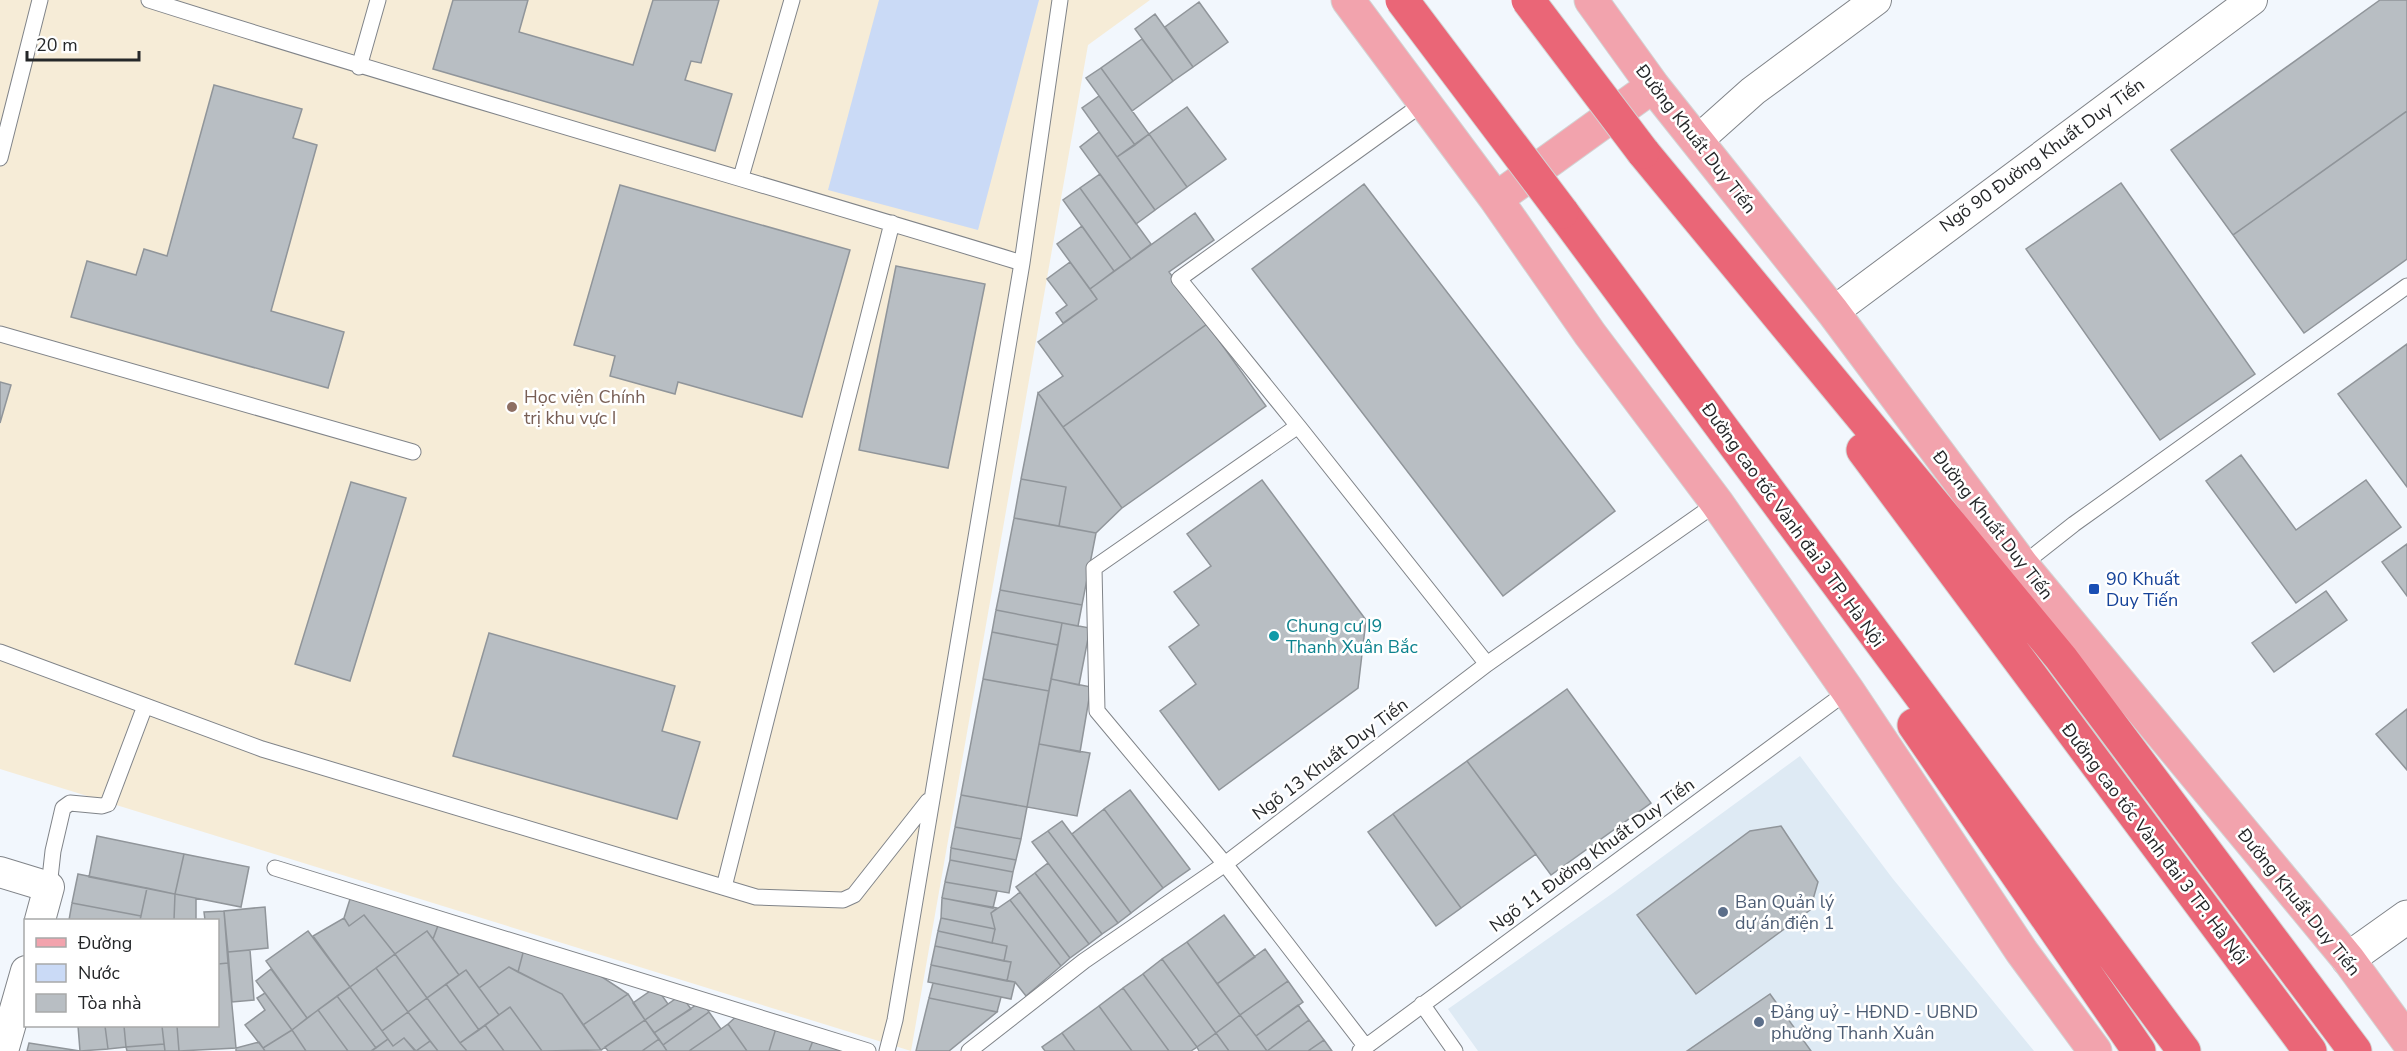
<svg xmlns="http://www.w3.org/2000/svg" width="2407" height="1051" font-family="'Nunito Sans',sans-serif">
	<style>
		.built { fill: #deeaf4 }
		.education { fill: #f6ecd7 }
		.water { fill: #cadaf6 }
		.building { fill: #b8bec3; stroke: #90959a; stroke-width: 1.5 }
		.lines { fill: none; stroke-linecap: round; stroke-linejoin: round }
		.service-casing { stroke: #808489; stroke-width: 17 }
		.minor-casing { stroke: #808489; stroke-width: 32 }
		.tertiary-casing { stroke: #808489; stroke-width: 35 }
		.primary-casing { stroke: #d3d4d4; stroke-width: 35 }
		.motorway-casing { stroke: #d3d4d4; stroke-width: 35 }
		.service { stroke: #fff; stroke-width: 15 }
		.minor { stroke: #fff; stroke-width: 30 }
		.tertiary { stroke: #fff; stroke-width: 33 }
		.primary { stroke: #f2a3ad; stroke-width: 33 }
		.motorway { stroke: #ea6677; stroke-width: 33 }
		.motorway-bridge-casing { stroke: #d3d4d4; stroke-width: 35; stroke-linecap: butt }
		.motorway-bridge { stroke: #ea6677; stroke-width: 33 }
		.education-dot { fill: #8d6e63; stroke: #fff; stroke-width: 2 }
		.transit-dot { fill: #1a4fb4; stroke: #fff; stroke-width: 2 }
		.culture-dot { fill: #0f9aa8; stroke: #fff; stroke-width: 2 }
		.service-dot { fill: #5c6f8a; stroke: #fff; stroke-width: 2 }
		.labels { text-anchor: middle; stroke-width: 5; stroke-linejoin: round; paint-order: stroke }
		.street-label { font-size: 18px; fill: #252729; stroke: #fff }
		.education-label { font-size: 18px; fill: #785e54; stroke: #fff; text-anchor: start }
		.transit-label { font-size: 18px; fill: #164399; stroke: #fff; text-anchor: start }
		.culture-label { font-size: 18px; fill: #0d838f; stroke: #fff; text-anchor: start }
		.service-label { font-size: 18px; fill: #4e5e75; stroke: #fff; text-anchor: start }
	</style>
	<rect width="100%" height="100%" fill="#f2f7fd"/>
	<!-- built -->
	<path class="built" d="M1800 756 1893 879 2034 1051H1478L1448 1009 1613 893Z"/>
	<!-- education -->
	<path class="education" d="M0 0H1150L1088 45 911 1051 0 769Z"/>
	<!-- water -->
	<path class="water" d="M879 0H1039L978 230 828 190Z"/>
	<!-- building -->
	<path class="building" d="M453 0H528L519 32 633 65 653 0H719L701 63 691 61 685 80 732 94 715 151 433 69Z
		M2380 0H2407V111L2233 235 2171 150Z
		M1199 2 1228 42 1193 67 1165 27Z
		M1155 14 1193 67 1173 81 1135 29Z
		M1142 39 1173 81 1132 111 1101 68Z
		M1101 68 1149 134 1135 145 1086 78Z
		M214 85 302 109 293 138 317 145 271 311 344 332 328 388 71 317 87 261 136 275 144 249 167 256Z
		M1099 96 1135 145 1117 157 1082 108Z
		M1187 107 1226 159 1187 187 1149 134Z
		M2407 111V259L2304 333 2233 235Z
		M1099 132 1155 210 1136 224 1080 147Z
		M1149 134 1187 187 1155 210 1117 157Z
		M1100 174 1151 244 1131 259 1080 188Z
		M2121 183 2255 374 2160 440 2026 249Z
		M1364 184 1615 511 1503 596 1252 269Z
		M620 185 850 250 802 417 678 382 675 394 610 376 615 356 574 345Z
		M1080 188 1131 259 1114 271 1063 200Z
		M1195 213 1214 240 1169 272 1207 324 1063 427 1038 393 1063 376 1038 342 1097 299 1090 289Z
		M1082 226 1114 271 1090 289 1057 244Z
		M1070 262 1097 299 1063 323 1056 313 1067 305 1047 279Z
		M896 266 985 284 948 468 859 450Z
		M1207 324 1266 406 1122 508 1063 427Z
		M2407 344V487L2338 394Z
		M0 382 11 385 0 423Z
		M1038 393 1122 508 1096 533 1059 526 1066 487 1021 479Z
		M2241 455 2296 530 2366 480 2401 527 2296 603 2206 481Z
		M1021 479 1066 487 1059 526 1014 518Z
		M1262 480 1366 620 1358 688 1219 790 1160 711 1196 684 1169 647 1199 625 1174 592 1211 566 1187 534Z
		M351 482 406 498 350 681 295 664Z
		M1014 518 1096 533 1082 605 1000 590Z
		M2407 544V596L2382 562Z
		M1000 590 1082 605 1078 626 996 610Z
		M2326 591 2347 620 2274 672 2252 643Z
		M996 610 1062 623 1058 645 992 632Z
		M1062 623 1090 628 1079 685 1051 679Z
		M992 632 1058 645 1049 691 983 679Z
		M489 633 675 686 662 731 700 742 677 819 453 756Z
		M983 679 1049 691 1027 807 961 795Z
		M1051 679 1091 687 1080 752 1039 744Z
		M1567 689 1651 803 1551 875 1467 761Z
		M2407 709V770L2376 734Z
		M1039 744 1090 753 1077 816 1027 807Z
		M1467 761 1536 854 1461 908 1393 814Z
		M1130 790 1190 869 1163 888 1104 809Z
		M961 795 1027 807 1021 839 955 827Z
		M1104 809 1163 888 1131 913 1072 834Z
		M1393 814 1461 908 1436 926 1368 832Z
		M1062 821 1131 913 1118 923 1048 831Z
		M1781 826 1818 882 1810 910 1696 994 1637 915 1750 831Z
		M955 827 1021 839 1016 860 951 848Z
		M1048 831 1118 923 1102 934 1032 842Z
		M97 836 184 854 175 894 89 877Z
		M951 848 1016 860 1013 872 950 860Z
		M184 854 249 867 241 907 175 894Z
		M950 860 1013 872 1009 893 945 882Z
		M1048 863 1102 934 1089 944 1035 873Z
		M1035 873 1089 944 1070 958 1016 887Z
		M78 874 147 888 141 916 72 903Z
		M945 882 997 891 993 908 942 898Z
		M147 888 175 894 174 920H140Z
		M1020 892 1070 958 1061 966 1010 900Z
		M175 894 196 898V920H174Z
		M351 896 439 923 433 939 427 931 395 954 364 915 349 926 344 918Z
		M942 898 997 908 991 913 995 929 941 918Z
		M1010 900 1061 966 1026 996 1015 982 1007 981 1011 962 1004 961 1007 946 992 943 995 929 991 913Z
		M72 903 141 916 140 920H69Z
		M265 907 268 948 228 952 224 911Z
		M224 911 228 963 218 964V920H205L204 912Z
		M364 915 395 954 350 987 313 936 344 918 349 926Z
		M1224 915 1255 957 1217 984 1187 942Z
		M941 918 995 929 992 943 938 931Z
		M439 923 524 949 518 972 509 967 479 988 466 970 459 975 433 939Z
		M308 931 350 987 307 1018 266 961Z
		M427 931 459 975 427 998 395 954Z
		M938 931 1007 946 1004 961 935 946Z
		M1187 942 1240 1015 1216 1033 1162 959Z
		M935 946 1011 962 1007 981 931 965Z
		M524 949 593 971 628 994 583 1025 562 994 518 972Z
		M1265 949 1288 981 1240 1015 1217 984Z
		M250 950 254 1000 232 1002 228 952Z
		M395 954 427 998 408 1012 376 968Z
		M1162 959 1216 1033 1197 1047 1143 974Z
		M228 963 236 1048 179 1051 177 1026H218V964Z
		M931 965 1015 982 1011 999 928 982Z
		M509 967 562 994 601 1050 542 1051 510 1007 499 1015 479 988Z
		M376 968 408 1012 382 1031 350 987Z
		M271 969 307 1018 292 1030 256 981Z
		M466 970 499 1015 479 1030 446 984Z
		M1143 974 1197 1047 1191 1051H1169L1123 988Z
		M1288 981 1303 1002 1256 1036 1240 1015Z
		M933 983 1001 997 997 1012 929 998Z
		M446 984 479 1030 460 1043 427 998Z
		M350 987 388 1039 376 1048 337 996Z
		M656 987 668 1004 645 1020 633 1003Z
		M1123 988 1169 1051H1132L1099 1006Z
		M265 993 292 1030 263 1048 245 1025 265 1010 257 998Z
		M628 994 645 1020 601 1050 583 1025Z
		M1770 994 1811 1051H1687Z
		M681 995 691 1009 654 1033 645 1020Z
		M337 996 376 1048 371 1051H348L318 1010Z
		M427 998 460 1043 467 1051H438L408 1012Z
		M929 998 997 1012 949 1051H916Z
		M702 1001 709 1012 663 1045 654 1033Z
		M1298 1005 1309 1020 1267 1051 1256 1036Z
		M1099 1006 1132 1051H1075L1062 1033Z
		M510 1007 542 1051H504L485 1025Z
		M318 1010 348 1051H306L292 1030Z
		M408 1012 430 1041 416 1051 404 1038 393 1046 382 1031Z
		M709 1012 721 1029 689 1051H667L663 1045Z
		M739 1014 777 1025 769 1051H747L728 1024Z
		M1240 1015 1256 1036 1267 1051H1229L1216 1033Z
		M645 1020 659 1039 642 1051H608L605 1047Z
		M1309 1020 1324 1040 1308 1051H1267Z
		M728 1024 747 1051H689L721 1029Z
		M485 1025 504 1051H467L460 1043Z
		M777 1025 814 1038 809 1051H769Z
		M78 1026H105L108 1049 80 1051Z
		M105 1026H124L126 1047 108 1049Z
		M124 1026H162L164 1044 126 1047Z
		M162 1026H177L179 1051H165Z
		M292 1030 306 1051H265L263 1048Z
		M1062 1033 1075 1051H1045L1042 1047Z
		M1216 1033 1229 1051H1199L1197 1047Z
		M404 1038 415 1051H371L388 1039 393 1046Z
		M814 1038 856 1051H809Z
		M659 1039 667 1051H642Z
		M1324 1040 1332 1051H1308Z
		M430 1041 438 1051H416Z
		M259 1042 265 1051H236V1048Z
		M29 1043 80 1051H27Z
		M164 1044 165 1051H127L126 1047Z"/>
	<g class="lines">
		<defs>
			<path id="service" d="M149 0C439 92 731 174 1022 263
				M359 67 378 0
				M0 158 40 0
				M741 177 792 0
				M0 334 413 452
				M1298 426 1487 664
				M2022 565 2074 524 2407 286
				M0 652 262 749 756 897 843 900 854 895 928 801
				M275 868 868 1051
				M49 887 53 851 63 808 70 803 102 806 108 804 145 706
				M724 887 892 223
				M1422 1004 1455 1051
				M1366 1047 1225 864 1097 711 1094 568 1298 426 1179 279 1425 102
				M887 1051 895 1020 1022 263 1060 0
				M969 1051 1084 961 1225 864 1487 664 1717 503
				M1360 1051 1848 691"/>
			<path id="minor" d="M1697 141 1753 91 1876 0
				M1833 312 2252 0
				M0 872 49 887 40 920
				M3 1051 26 971"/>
			<path id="tertiary" d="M2348 959 2407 917"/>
			<path id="primary" d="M1348 0 1496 199 1590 334 1717 503 1848 691 2022 952 2095 1051
				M1591 0 1653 86 1833 312 2022 565 2348 959 2407 1040
				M1496 199 1653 86"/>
			<path id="motorway" d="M1643 152 2061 658 2355 1051
				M1562 212 2184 1051
				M1863 450 2310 1051
				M1914 725 2139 1051"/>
		</defs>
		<!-- service casing -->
		<use href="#service" class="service-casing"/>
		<!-- minor casing -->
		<use href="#minor" class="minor-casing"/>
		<!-- tertiary casing -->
		<use href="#tertiary" class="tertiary-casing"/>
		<!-- primary casing -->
		<use href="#primary" class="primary-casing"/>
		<!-- motorway casing -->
		<use href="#motorway" class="motorway-casing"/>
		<!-- service -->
		<use href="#service" class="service"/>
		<!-- minor -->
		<use href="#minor" class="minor"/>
		<!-- tertiary -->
		<use href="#tertiary" class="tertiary"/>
		<!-- primary -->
		<use href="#primary" class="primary"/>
		<!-- motorway -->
		<use href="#motorway" class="motorway"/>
		<defs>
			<path id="motorway-bridge" d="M1402 0 1562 212
				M1528 0 1643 152"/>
		</defs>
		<!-- motorway-bridge casing -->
		<use href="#motorway-bridge" class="motorway-bridge-casing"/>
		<!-- motorway-bridge -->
		<use href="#motorway-bridge" class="motorway-bridge"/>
	</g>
	<!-- markers -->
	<circle class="education-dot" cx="512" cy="407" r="6"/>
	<rect class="transit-dot" x="2088" y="583" width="12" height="12" rx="3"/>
	<circle class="culture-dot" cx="1274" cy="636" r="6"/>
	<g class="service-dot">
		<circle cx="1723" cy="912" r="6"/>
		<circle cx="1759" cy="1022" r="6"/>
	</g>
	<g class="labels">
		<!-- street labels -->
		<g class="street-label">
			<text transform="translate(1696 139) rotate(52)" y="6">Đường Khuất Duy Tiến</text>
			<text transform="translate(2042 155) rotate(-36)" y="6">Ngõ 90 Đường Khuất Duy Tiến</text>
			<text transform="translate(1793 525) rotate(54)" y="6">Đường cao tốc Vành đai 3 TP. Hà Nội</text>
			<text transform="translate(1993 525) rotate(52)" y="6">Đường Khuất Duy Tiến</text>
			<text transform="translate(1330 759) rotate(-37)" y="6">Ngõ 13 Khuất Duy Tiến</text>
			<text transform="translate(2155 844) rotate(53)" y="6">Đường cao tốc Vành đai 3 TP. Hà Nội</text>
			<text transform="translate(1592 855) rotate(-36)" y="6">Ngõ 11 Đường Khuất Duy Tiến</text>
			<text transform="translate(2299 902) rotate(51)" y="6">Đường Khuất Duy Tiến</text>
		</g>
		<!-- education labels -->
		<g class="education-label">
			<text x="524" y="403">Học viện Chính<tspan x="524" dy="21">trị khu vực I</tspan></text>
		</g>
		<!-- transit labels -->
		<g class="transit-label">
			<text x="2106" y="585">90 Khuất<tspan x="2106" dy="21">Duy Tiến</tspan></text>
		</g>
		<!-- culture labels -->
		<g class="culture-label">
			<text x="1286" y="632">Chung cư I9<tspan x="1286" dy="21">Thanh Xuân Bắc</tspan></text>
		</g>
		<!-- service labels -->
		<g class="service-label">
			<text x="1735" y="908">Ban Quản lý<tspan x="1735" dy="21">dự án điện 1</tspan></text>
			<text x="1771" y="1018">Đảng uỷ - HĐND - UBND<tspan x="1771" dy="21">phường Thanh Xuân</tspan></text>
		</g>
	</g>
	<!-- legend -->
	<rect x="24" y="919" width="195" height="108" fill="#ffffff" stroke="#a8a9a9" stroke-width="1.5"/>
	<rect x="36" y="938" width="30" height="9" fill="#f2a3ad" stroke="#a8a9a9" stroke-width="1.5"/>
	<text x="78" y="949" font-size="18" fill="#252729">Đường</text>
	<rect x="36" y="964" width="30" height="18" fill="#cadaf6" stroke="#a8a9a9" stroke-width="1.5"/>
	<text x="78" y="979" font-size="18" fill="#252729">Nước</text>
	<rect x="36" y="994" width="30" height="18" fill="#b8bec3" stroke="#a8a9a9" stroke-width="1.5"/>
	<text x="78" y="1009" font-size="18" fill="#252729">Tòa nhà</text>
	<!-- scale -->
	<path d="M27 51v9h112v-9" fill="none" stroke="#252729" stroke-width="3"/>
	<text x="36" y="51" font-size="18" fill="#252729" stroke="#ffffff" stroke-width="4.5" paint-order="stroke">20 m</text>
</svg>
